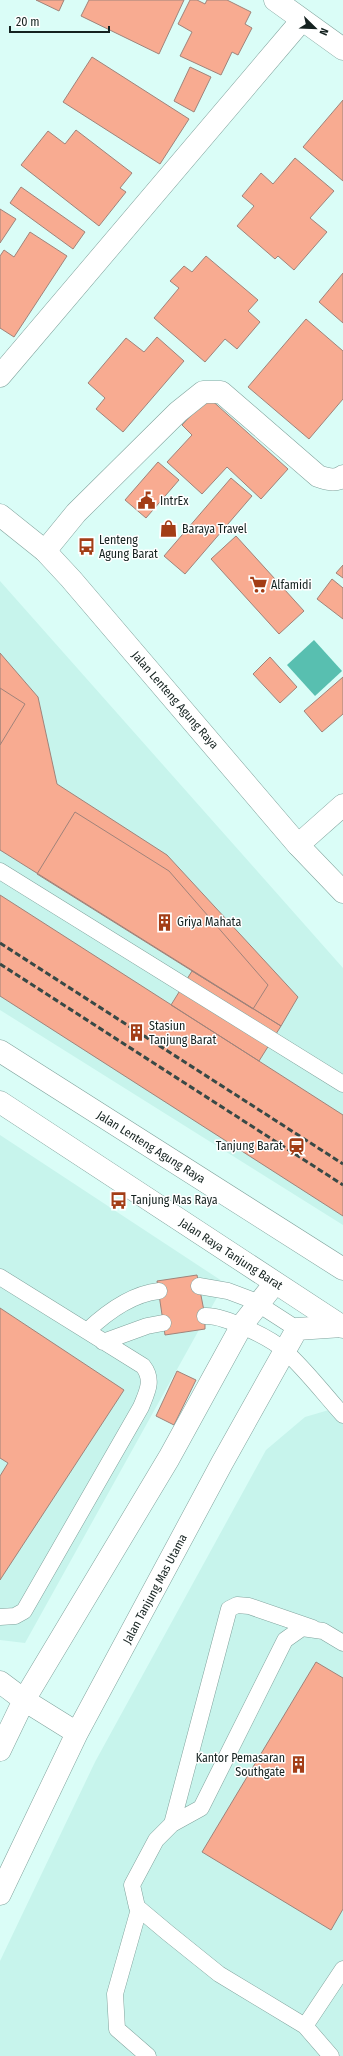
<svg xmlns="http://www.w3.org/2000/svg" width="343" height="2056" font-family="'Fira Sans Condensed',sans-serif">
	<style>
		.built { fill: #c7f4ec }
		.water { fill: #58bfb0 }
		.building { fill: #f8ab91; stroke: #a0837a }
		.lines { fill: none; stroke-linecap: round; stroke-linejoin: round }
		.lane-casing { stroke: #81a39d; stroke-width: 17 }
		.street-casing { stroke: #81a39d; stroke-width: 23 }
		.primary-casing { stroke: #81a39d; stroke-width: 23 }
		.lane { stroke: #fff; stroke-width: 16 }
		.street { stroke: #fff; stroke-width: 22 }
		.primary { stroke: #fff; stroke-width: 22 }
		.rail { stroke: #384946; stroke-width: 3; stroke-dasharray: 6 3; stroke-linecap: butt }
		.labels { text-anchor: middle; stroke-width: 3; stroke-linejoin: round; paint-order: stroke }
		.poi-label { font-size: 12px; fill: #152220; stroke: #fff; text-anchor: start }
		.street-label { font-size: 12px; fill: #152220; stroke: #fff }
	</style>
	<rect width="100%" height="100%" fill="#dafdf7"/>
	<!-- built -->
	<path class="built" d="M0 581 343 968V1225L0 1010Z
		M0 1135 225 1283 25 1643 0 1640Z
		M339 1407 343 1408V2056H0V1961L95 1762 266 1450 305 1417Z"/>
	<!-- water -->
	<path class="water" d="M314 640 342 671 315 696 287 665Z"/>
	<!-- building -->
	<path class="building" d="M36 0H64L59 11Z
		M89 0H184L159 54 81 16Z
		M190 0H197L205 4 207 0H227L251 12 245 24 252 28 238 55 232 52 221 75 180 56 192 32 178 24Z
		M92 57 189 119 160 164 63 102Z
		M190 67 211 77 194 112 174 101Z
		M343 100V181L303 147Z
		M76 130 132 173 120 188 126 192 99 226 21 165 48 131 65 144Z
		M295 158 334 191 310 218 327 232 294 270 278 256 275 259 237 226 254 206 242 196 261 173 273 184Z
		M21 187 85 232 73 249 10 203Z
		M0 209 16 219 0 243Z
		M30 232 67 256 14 337 0 328V256L4 250 14 257Z
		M206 256 258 300 248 311 260 322 237 349 225 339 205 362 154 318 179 288 170 281 184 266 192 272Z
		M343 273V323L319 302Z
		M306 319 343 351V399L309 439 248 387Z
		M157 337 184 361 123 432 96 409 105 398 88 383 126 338 144 352Z
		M208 397 288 469 261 499 227 467 202 494 167 462 192 435 182 425Z
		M158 462 179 480 146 518 125 500Z
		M231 478 252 496 185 574 164 556Z
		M236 536 304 611 279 634 211 559Z
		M343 565V578L336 573Z
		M332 579 343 588V619L317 599Z
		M0 653 38 697 57 784 167 855 298 997 281 1026 0 850Z
		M270 657 297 687 280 703 253 674Z
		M343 677V714L322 732 304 711Z
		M0 688 25 704 0 745Z
		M75 812 169 871 268 985 253 1009 37 874Z
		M0 895 343 1115V1216L0 996Z
		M192 971 281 1026 259 1061 171 1005Z
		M197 1275 205 1316V1329L165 1335 157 1281Z
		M0 1308 124 1390 0 1580V1476L8 1463 0 1458Z
		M177 1371 196 1380 174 1425 156 1416Z
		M316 1662 343 1678V1909L331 1930 202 1852Z"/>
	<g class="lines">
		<defs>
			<path id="lane" d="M0 871 343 1084
				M0 1277 143 1366C154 1380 147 1392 141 1407L24 1611 15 1616 0 1617
				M199 1286 228 1291 252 1300 297 1329
				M205 1316C224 1315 271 1338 285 1351 306 1370 324 1394 343 1415
				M87 1331C107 1312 131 1294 159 1291
				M103 1342 147 1326 163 1323
				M343 1643 323 1631 302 1628 285 1640 201 1808 172 1824 156 1840 132 1885 137 1907 168 1933 219 1974 305 2026 343 1969
				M172 1824 229 1609 237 1605 249 1606 313 1628
				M139 1909 115 1994 117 2029 148 2056
				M305 2026 331 2056"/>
			<path id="street" d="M275 0 343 49
				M0 376 302 20
				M45 551 76 513 178 412 203 392H221L318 476C326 479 336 482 343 476
				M298 845 343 805
				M0 1682 24 1700 77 1733
				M0 1750 24 1700 169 1458 242 1325 275 1283
				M0 1894 77 1733 222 1463 297 1329 342 1326"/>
			<path id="primary" d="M0 515 45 551 71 579 298 845 343 892
				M0 1051 343 1269
				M0 1102 343 1327"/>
		</defs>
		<!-- lane casing -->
		<use href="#lane" class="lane-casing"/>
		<!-- street casing -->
		<use href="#street" class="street-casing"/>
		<!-- primary casing -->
		<use href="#primary" class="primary-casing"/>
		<!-- lane -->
		<use href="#lane" class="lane"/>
		<!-- street -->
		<use href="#street" class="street"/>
		<!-- primary -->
		<use href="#primary" class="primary"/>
		<!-- rail -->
		<path class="rail" d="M0 943 343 1164
			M0 964 343 1185"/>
	</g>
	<!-- icons -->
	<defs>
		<symbol id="civic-bare" viewBox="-9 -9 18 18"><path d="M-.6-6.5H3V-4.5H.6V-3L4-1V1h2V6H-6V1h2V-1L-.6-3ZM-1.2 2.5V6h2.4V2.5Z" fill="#a33d16" stroke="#fff" stroke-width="2.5" paint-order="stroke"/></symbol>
		<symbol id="shop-bare" viewBox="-9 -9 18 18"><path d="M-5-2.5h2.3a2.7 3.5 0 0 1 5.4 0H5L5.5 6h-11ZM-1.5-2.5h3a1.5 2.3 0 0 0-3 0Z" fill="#a33d16" stroke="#fff" stroke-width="2.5" paint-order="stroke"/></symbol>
		<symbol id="bus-bare" viewBox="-9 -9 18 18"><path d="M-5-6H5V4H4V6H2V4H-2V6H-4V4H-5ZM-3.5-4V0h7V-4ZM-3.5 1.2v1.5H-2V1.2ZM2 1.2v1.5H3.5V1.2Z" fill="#a33d16" stroke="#fff" stroke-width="2.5" paint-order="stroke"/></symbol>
		<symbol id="supermarket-bare" viewBox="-9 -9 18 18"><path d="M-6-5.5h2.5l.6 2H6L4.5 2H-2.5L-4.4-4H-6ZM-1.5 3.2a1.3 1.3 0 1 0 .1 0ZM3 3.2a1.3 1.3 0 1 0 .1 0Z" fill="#a33d16" stroke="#fff" stroke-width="2.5" paint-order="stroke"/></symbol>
		<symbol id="building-bare" viewBox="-9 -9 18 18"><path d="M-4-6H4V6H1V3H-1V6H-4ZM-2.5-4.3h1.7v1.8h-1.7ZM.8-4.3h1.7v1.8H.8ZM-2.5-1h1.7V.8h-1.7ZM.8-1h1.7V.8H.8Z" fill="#a33d16" stroke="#fff" stroke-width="2.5" paint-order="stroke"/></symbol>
		<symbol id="station-bare" viewBox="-9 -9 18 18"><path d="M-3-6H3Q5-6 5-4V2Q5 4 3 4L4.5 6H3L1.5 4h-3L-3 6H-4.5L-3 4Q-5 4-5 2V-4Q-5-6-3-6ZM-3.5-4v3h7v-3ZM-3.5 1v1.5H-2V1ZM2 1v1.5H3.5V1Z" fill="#a33d16" stroke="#fff" stroke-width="2.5" paint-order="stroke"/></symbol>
	</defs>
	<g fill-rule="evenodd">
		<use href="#civic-bare" x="134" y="488" width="25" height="25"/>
		<use href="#shop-bare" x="156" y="516" width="25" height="25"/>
		<use href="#bus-bare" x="74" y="534" width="25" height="25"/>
		<use href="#supermarket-bare" x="246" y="572" width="25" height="25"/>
		<use href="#building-bare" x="152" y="910" width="25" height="25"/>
		<use href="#building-bare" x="124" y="1020" width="25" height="25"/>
		<use href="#station-bare" x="284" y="1134" width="25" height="25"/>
		<use href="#bus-bare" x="106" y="1188" width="25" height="25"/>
		<use href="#building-bare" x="286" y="1752" width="25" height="25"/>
	</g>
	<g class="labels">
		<!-- poi labels -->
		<g class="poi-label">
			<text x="160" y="505">IntrEx</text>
			<text x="182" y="533">Baraya Travel</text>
			<text x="99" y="544">Lenteng<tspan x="99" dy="14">Agung Barat</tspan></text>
			<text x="271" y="589">Alfamidi</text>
			<text x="177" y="926">Griya Mahata</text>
			<text x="149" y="1030">Stasiun<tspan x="149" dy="14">Tanjung Barat</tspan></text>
			<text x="283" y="1150" text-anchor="end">Tanjung Barat</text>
			<text x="131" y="1204">Tanjung Mas Raya</text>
			<text x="285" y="1762" text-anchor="end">Kantor Pemasaran<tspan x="285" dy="14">Southgate</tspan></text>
		</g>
		<!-- street labels -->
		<g class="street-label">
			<text transform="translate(175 700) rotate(49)" y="4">Jalan Lenteng Agung Raya</text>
			<text transform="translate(151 1147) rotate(32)" y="4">Jalan Lenteng Agung Raya</text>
			<text transform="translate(231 1254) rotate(33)" y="4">Jalan Raya Tanjung Barat</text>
			<text transform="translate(155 1589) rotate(-62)" y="4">Jalan Tanjung Mas Utama</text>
		</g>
	</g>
	<!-- north arrow -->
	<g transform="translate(315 28) rotate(113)" stroke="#ffffff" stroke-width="3" paint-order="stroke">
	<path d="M0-3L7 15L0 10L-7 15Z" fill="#152220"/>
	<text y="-6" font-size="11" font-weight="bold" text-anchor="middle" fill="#152220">N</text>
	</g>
	<!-- scale -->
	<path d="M10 26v6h99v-6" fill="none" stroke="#152220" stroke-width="2"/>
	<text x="16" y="26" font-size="12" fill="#152220" stroke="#ffffff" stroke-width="3" paint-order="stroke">20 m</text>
</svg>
